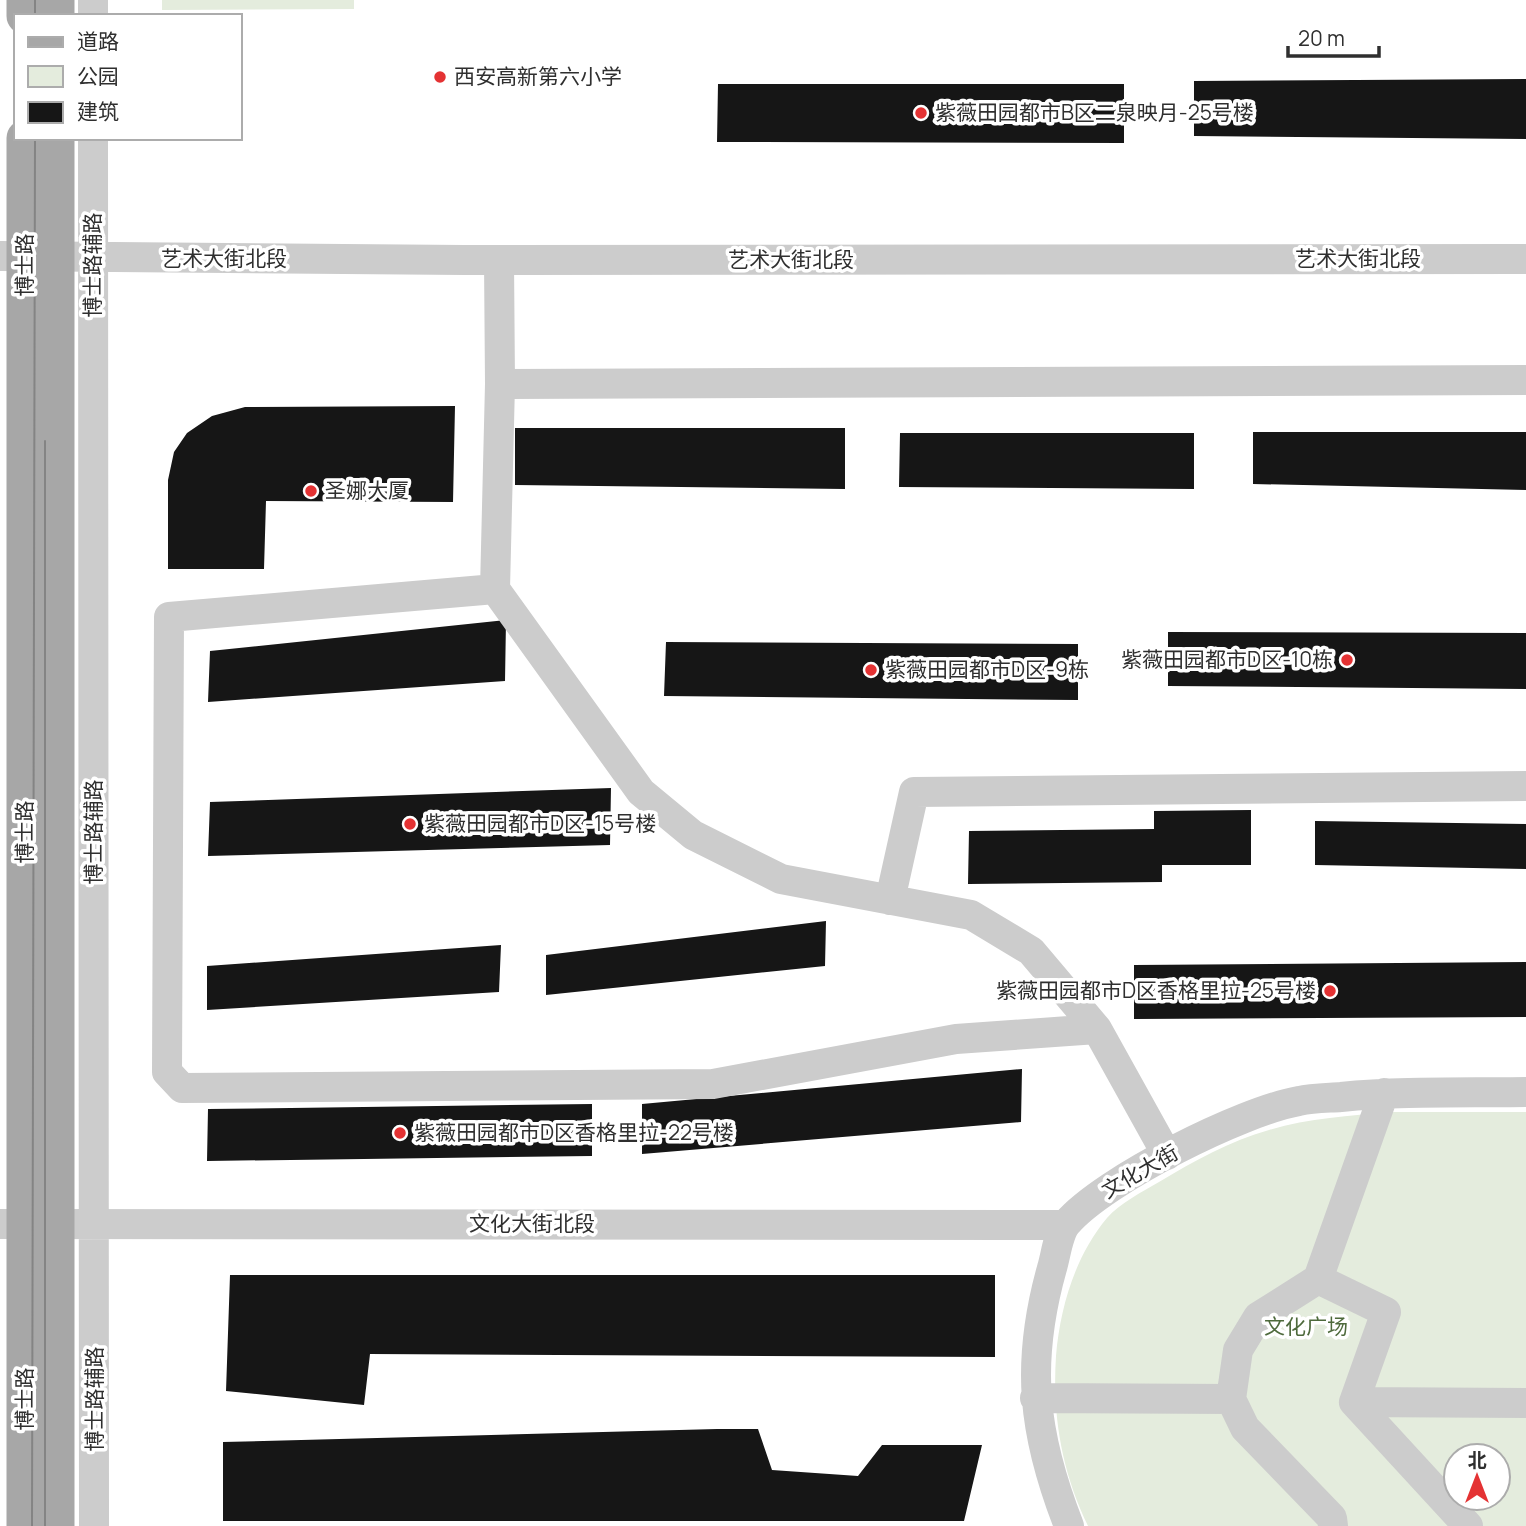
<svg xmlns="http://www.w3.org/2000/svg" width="1526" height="1526" font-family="Manrope,'Noto Sans SC',sans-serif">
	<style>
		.green { fill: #e4ecdd; fill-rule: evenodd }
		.building { fill: #161616 }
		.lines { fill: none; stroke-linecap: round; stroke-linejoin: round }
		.minor { stroke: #ccc; stroke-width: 30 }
		.major { stroke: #a7a7a7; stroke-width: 37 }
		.tram { stroke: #848484; stroke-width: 2 }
		.poi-dot { fill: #e43233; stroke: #fff; stroke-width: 2.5 }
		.labels { text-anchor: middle; stroke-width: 7; stroke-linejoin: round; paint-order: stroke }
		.poi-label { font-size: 21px; fill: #2f2f2f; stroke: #fff; text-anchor: start }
		.street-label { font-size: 21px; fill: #2f2f2f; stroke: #fff }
		.park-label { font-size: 21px; fill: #4e6a3c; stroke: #fff }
	</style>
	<rect width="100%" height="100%" fill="#fff"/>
	<!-- green -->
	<path class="green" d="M162 0H354V9L162 10Z
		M1390 1112H1526V1526H1088C1062 1472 1052 1416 1056 1356 1060 1308 1075 1256 1107 1218 1120 1203 1142 1192 1159 1182 1194 1161 1230 1141 1269 1130 1308 1118 1350 1116 1390 1112ZM1456 1456H1498V1498H1456Z"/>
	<!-- building -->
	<path class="building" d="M1526 79V139L1194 136V81Z
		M718 84H1124V143L717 142Z
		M455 406 453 502 266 501 264 569H168V480L174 452 187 433 212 416 245 407Z
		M515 428H845V489L515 485Z
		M1253 432H1526V490L1253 484Z
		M900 433H1194V489L899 487Z
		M506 620 505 681 208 702 210 651Z
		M1168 632 1526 633V689L1168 686Z
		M666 642 1078 644V700L664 696Z
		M611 788 610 845 208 856 210 802Z
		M1251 810V865H1162V882L968 884 969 831 1154 829V811Z
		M1315 821 1526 824V869L1315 865Z
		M826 921 825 966 546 995V955Z
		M501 945 499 992 207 1010V966Z
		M1526 962V1017L1134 1019V965Z
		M1022 1069 1021 1122 642 1154V1104Z
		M592 1104V1156L207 1161 208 1109Z
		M230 1275H995V1357L370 1354 364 1405 226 1391Z
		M717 1429H758L772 1470 858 1476 882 1445H982L964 1521H223V1442Z"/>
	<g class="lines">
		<!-- minor -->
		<path class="minor" d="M93 16V0
			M93 138 94 1526
			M0 256 464 260 1526 259
			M499 260 500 384 1526 380
			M500 384 495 589 169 617 167 1072 182 1088 713 1084 956 1039 1097 1029
			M495 589 641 792 693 835 781 879 971 915 1031 951 1097 1029 1167 1155
			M890 900 914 792 1526 786
			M1384 1093 1318 1279 1386 1312 1354 1402 1468 1526
			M0 1224 1065 1225
			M1318 1279 1258 1317 1238 1350 1231 1399 1245 1428 1332 1518 1333 1526
			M1035 1398 1231 1399
			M1354 1402 1526 1403
			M1069 1526C1033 1434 1025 1364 1052 1268 1056 1255 1058 1233 1067 1223 1104 1180 1242 1111 1299 1101 1312 1098 1327 1098 1341 1097 1403 1091 1464 1093 1526 1092"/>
		<!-- major -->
		<path class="major" d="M25 0V16
			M56 16V0
			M25 138V1526
			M56 1526V138"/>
		<!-- tram -->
		<path class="tram" d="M35 16V0
			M45 441V1526
			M32 1526 35 138"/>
	</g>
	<!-- markers -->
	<g class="poi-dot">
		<circle cx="440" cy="77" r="7"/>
		<circle cx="921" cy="113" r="7"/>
		<circle cx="311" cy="491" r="7"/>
		<circle cx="1347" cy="660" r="7"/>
		<circle cx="871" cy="670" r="7"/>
		<circle cx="410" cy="824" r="7"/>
		<circle cx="1330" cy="991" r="7"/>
		<circle cx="400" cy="1133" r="7"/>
	</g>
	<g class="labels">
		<!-- poi labels -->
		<g class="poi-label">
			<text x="454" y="84">西安高新第六小学</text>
			<text x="935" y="120">紫薇田园都市B区二泉映月-25号楼</text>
			<text x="325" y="498">圣娜大厦</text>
			<text x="1333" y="667" text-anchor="end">紫薇田园都市D区-10栋</text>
			<text x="885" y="677">紫薇田园都市D区-9栋</text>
			<text x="424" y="831">紫薇田园都市D区-15号楼</text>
			<text x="1316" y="998" text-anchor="end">紫薇田园都市D区香格里拉-25号楼</text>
			<text x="414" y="1140">紫薇田园都市D区香格里拉-22号楼</text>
		</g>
		<!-- street labels -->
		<g class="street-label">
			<text x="224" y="266">艺术大街北段</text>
			<text x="1358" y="266">艺术大街北段</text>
			<text x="791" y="267">艺术大街北段</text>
			<text transform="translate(25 265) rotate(-90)" y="7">博士路</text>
			<text transform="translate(93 265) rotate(-90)" y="7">博士路辅路</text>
			<text transform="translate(25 832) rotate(-90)" y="7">博士路</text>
			<text transform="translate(94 832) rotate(-90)" y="7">博士路辅路</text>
			<text transform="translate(1140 1172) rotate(-30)" y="7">文化大街</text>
			<text x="532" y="1231">文化大街北段</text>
			<text transform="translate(25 1399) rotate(-90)" y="7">博士路</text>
			<text transform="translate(95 1399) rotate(-90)" y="7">博士路辅路</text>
		</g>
		<!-- park labels -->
		<g class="park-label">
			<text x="1306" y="1334">文化广场</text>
		</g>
	</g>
	<!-- legend -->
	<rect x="14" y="14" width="228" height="126" fill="#ffffff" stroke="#acacac" stroke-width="2"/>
	<rect x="28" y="37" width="35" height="10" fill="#a7a7a7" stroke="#acacac" stroke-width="2"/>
	<text x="77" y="49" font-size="21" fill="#2f2f2f">道路</text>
	<rect x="28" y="66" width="35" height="21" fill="#e4ecdd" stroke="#acacac" stroke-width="2"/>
	<text x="77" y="84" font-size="21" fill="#2f2f2f">公园</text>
	<rect x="28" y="102" width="35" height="21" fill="#161616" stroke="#acacac" stroke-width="2"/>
	<text x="77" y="119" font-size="21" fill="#2f2f2f">建筑</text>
	<!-- north arrow -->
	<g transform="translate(1477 1477)"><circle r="33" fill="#ffffff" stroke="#acacac" stroke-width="2"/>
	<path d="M0-5L12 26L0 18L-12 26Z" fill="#e43233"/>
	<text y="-10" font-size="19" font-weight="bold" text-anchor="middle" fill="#2f2f2f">北</text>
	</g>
	<!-- scale -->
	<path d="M1288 46v10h91v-10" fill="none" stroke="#2f2f2f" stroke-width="3.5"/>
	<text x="1298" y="46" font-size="21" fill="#2f2f2f" stroke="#ffffff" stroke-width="5" paint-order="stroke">20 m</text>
</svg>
